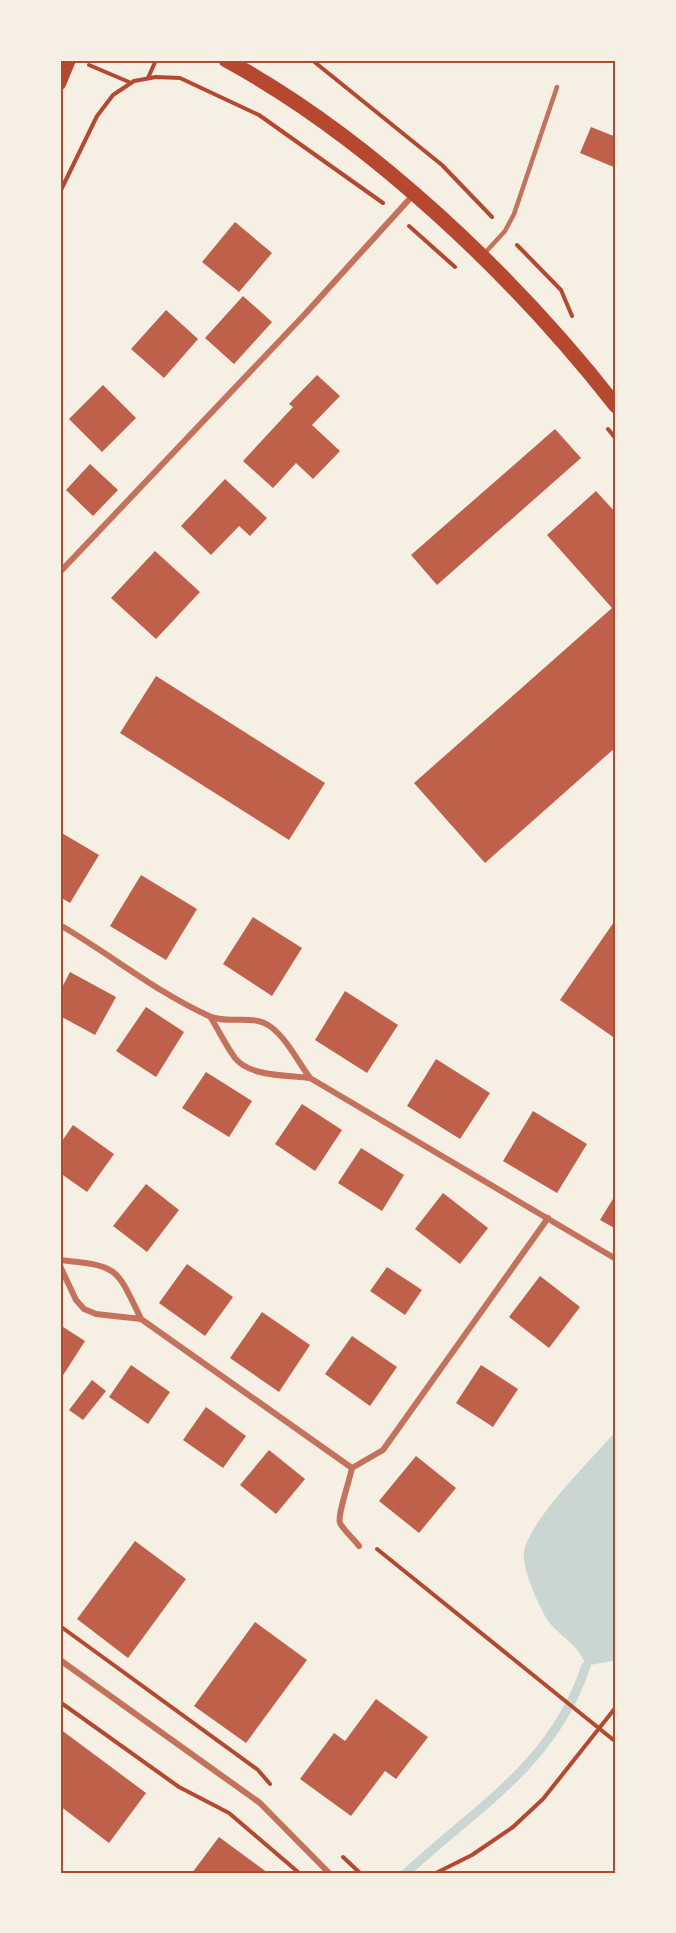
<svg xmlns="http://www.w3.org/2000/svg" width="676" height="1933" font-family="'DM Sans',sans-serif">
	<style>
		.water { fill: #c9d6d2 }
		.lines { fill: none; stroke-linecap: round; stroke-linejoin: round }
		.stream { stroke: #c9d6d2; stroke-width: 9 }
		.building { fill: #bf614a }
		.path { stroke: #b5482f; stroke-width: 4 }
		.service { stroke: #c5725c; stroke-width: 4.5 }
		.minor { stroke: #c5725c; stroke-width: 6 }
		.secondary { stroke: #b5482f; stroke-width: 12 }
		.primary { stroke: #b5482f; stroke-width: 15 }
		.neatline { fill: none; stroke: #b5482f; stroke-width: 2 }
	</style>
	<rect width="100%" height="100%" fill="#f6efe4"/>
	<!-- water -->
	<path class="water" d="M616 1431V1660L586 1666C577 1640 555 1636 544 1614 536 1598 522 1569 524 1552 530 1519 593 1458 616 1431Z"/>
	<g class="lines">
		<!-- stream -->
		<path class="stream" d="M406 1873C478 1806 553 1765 586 1666"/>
	</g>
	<!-- building -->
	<path class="building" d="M591 127 616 137V168L580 153Z
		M235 222 272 253 239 292 202 262Z
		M243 296 272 322 234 364 205 338Z
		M166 310 198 339 164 378 131 349Z
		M317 375 340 396 312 425 340 451 313 479 296 463 273 488 243 461 293 407 289 404Z
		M103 385 136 418 102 452 69 419Z
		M555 429 581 458 437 585 411 555Z
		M90 464 118 490 93 516 66 490Z
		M225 479 267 518 250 536 239 526 211 555 181 526Z
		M596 491 616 513V747L485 863 414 783 612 608 547 535Z
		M155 551 200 592 156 639 111 598Z
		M156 676 325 783 289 840 120 733Z
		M60 832 99 855 70 903 60 897Z
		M141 875 197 909 166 960 110 926Z
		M253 917 302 948 272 996 223 964Z
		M616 919V1039L560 1000Z
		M70 972 116 997 95 1035 60 1016V991Z
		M345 991 398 1025 367 1073 315 1040Z
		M146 1007 184 1032 156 1077 116 1051Z
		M436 1059 490 1093 460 1139 407 1106Z
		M206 1072 252 1101 229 1137 182 1108Z
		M302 1104 342 1130 315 1171 275 1144Z
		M533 1111 587 1144 557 1193 503 1161Z
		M73 1125 114 1154 87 1192 60 1173V1144Z
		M361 1148 404 1175 382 1211 338 1183Z
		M146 1184 179 1210 147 1252 113 1226Z
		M443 1193 488 1228 460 1264 415 1229Z
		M616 1194V1229L600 1220Z
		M187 1264 233 1297 205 1336 159 1303Z
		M387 1267 422 1290 405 1315 370 1291Z
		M540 1276 580 1307 549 1348 509 1317Z
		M262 1312 310 1345 279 1392 230 1358Z
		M60 1325 85 1341 60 1380Z
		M352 1336 397 1367 370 1406 325 1374Z
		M131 1365 170 1392 148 1424 109 1397Z
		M481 1365 518 1389 493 1427 456 1403Z
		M92 1380 106 1391 83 1420 69 1410Z
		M206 1407 246 1436 223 1468 183 1440Z
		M269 1450 305 1479 276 1514 240 1485Z
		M416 1456 456 1488 419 1533 379 1501Z
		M135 1541 186 1579 128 1658 77 1619Z
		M255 1622 307 1660 246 1743 194 1706Z
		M376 1699 428 1737 396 1779 385 1771 351 1816 300 1779 334 1733 345 1741Z
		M60 1729 146 1793 109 1843 60 1806Z
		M219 1837 268 1873H192Z"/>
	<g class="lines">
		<!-- path -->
		<path class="path" d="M312 60 442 165 492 217
			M89 65 129 82
			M148 78 156 60
			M60 192 97 116 113 95 134 81 156 77 180 78 259 115 383 203
			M409 226 455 267
			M517 245 561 290 572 316
			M608 429 616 439
			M377 1549 616 1742
			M60 1626 258 1770 270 1784
			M60 1702 179 1787 229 1813 298 1872
			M343 1857 360 1873
			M436 1873 472 1855 513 1827 543 1799 616 1707"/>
		<!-- service -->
		<path class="service" d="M483 255 505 231 514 214 557 87"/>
		<!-- minor -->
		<path class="minor" d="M60 572 306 313 414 194
			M60 925C110 954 156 992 209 1016 228 1025 253 1013 271 1027 287 1039 298 1062 310 1078
			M211 1018C219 1031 226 1046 235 1058 250 1077 287 1075 310 1078L616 1259
			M60 1260C119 1266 116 1267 141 1319
			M60 1266 76 1300 84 1309 96 1314 141 1319 352 1468
			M359 1546C353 1538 344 1531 340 1523 337 1516 350 1479 352 1468L383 1450 548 1218
			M60 1660 260 1803 329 1873"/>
		<!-- secondary -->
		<path class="secondary" d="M60 84 70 60"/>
		<!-- primary -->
		<path class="primary" d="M226 60C370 138 515 277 616 406"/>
	</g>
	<!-- border -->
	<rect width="676" height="1933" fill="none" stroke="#f6efe4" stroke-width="123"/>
	<rect x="62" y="62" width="552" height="1810" class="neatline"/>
</svg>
